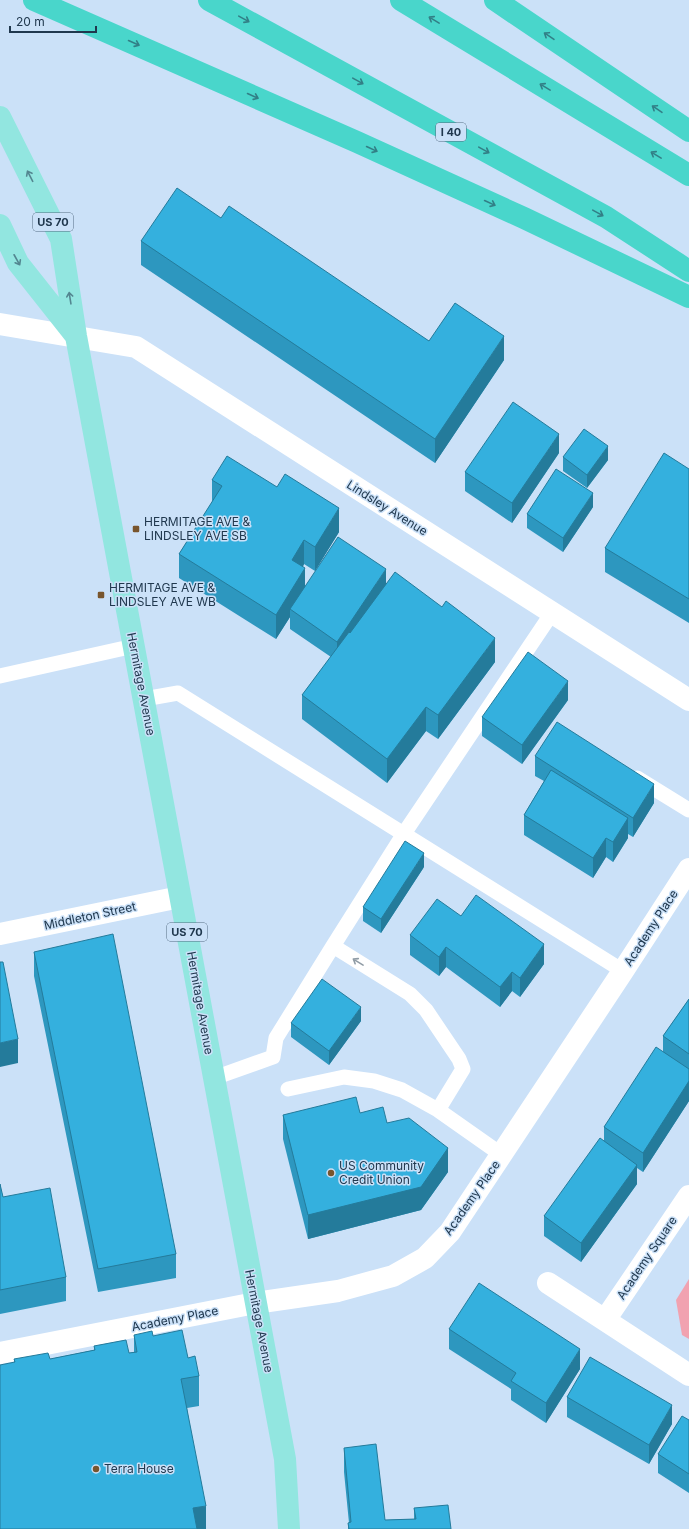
<svg xmlns="http://www.w3.org/2000/svg" width="689" height="1529" font-family="Inter,sans-serif">
	<style>
		.green { fill: #f1a2b0 }
		.lines { fill: none; stroke-linecap: round; stroke-linejoin: round }
		.lane { stroke: #fff; stroke-width: 15 }
		.street { stroke: #fff; stroke-width: 22 }
		.primary { stroke: #92e6e0; stroke-width: 22 }
		.highway { stroke: #49d6cb; stroke-width: 22 }
		.wall { fill: #2d97bf }
		.shaded-wall { fill: #247b9b }
		.building { fill: #34b0de; stroke: #247b9b }
		.oneway { stroke: #327f86 }
		.oneway2 { stroke: #538690 }
		.oneway3 { stroke: #909ca6 }
		.poi-dot { fill: #78552d; stroke: #cbe1f8; stroke-width: 1.5 }
		.labels { text-anchor: middle; stroke-width: 3; stroke-linejoin: round; paint-order: stroke }
		.shield { fill: #cbe1f8; stroke: #536b81; stroke-width: 1 }
		.shield-label { font-size: 11px; font-weight: bold; fill: #20384e }
		.street-label { font-size: 12px; fill: #20384e; stroke: #cbe1f8 }
		.poi-label { font-size: 12px; fill: #20384e; stroke: #cbe1f8; text-anchor: start }
	</style>
	<rect width="100%" height="100%" fill="#cbe1f8"/>
	<!-- green -->
	<path class="green" d="M689 1279V1339L682 1335 676 1300Z"/>
	<g class="lines">
		<!-- lane -->
		<path class="lane" d="M0 676 134 646
			M144 699 178 693 623 971
			M637 778 689 810
			M333 946 410 994 426 1010 459 1059 463 1069 438 1110
			M214 1078 273 1057 276 1038 333 946 403 835 552 613
			M288 1089 344 1077 374 1081 402 1090 438 1110 502 1155"/>
		<!-- street -->
		<path class="street" d="M0 324 136 347 689 700
			M0 934 180 897
			M548 1283 689 1375
			M605 1320 689 1196
			M0 1353 255 1303 338 1291 393 1276 425 1258 450 1232 623 971 689 869"/>
		<!-- primary -->
		<path class="primary" d="M0 117 61 239 76 336 285 1459 289 1529
			M0 225 18 263 75 335"/>
		<!-- highway -->
		<path class="highway" d="M34 0 357 142 524 218 689 297
			M209 0 606 217 689 271
			M401 0 689 175
			M495 0 689 131"/>
	</g>
	<!-- wall -->
	<path class="wall" d="M221 218 429 341 504 360 435 463 141 265V241Z
		M559 453 512 523 465 491V472Z
		M563 457 608 460 587 488 563 471Z
		M689 469V623L605 572V548Z
		M212 480 339 532 315 571 304 564 303 567 305 586 386 584 495 662 438 739 426 731 387 783 302 719V695L331 657 290 629V617L276 639 179 578V554L212 503Z
		M593 507 563 552 527 528V514Z
		M568 700 522 764 482 736V717Z
		M535 756 654 803 633 837 628 834V838L613 862 606 857 593 878 524 835V815L544 781 535 776Z
		M424 867 381 933 363 921V907Z
		M461 916 544 964 520 997 512 991 500 1007 446 967 439 976 410 955V935Z
		M34 952 176 1254V1278L98 1292 34 976Z
		M689 999V1101L643 1172 637 1168V1184L581 1262 544 1236V1216L604 1141V1127L663 1052V1036Z
		M361 1021 329 1065 291 1037V1023Z
		M360 1113 387 1123 448 1172 421 1210 308 1239 283 1139V1115Z
		M0 1184 3 1197 66 1277V1301L0 1314Z
		M449 1329 580 1369 546 1423 511 1400V1389L449 1349Z
		M134 1335 153 1336 188 1358 199 1376V1406L187 1408 206 1529 14 1362V1359H50L94 1350V1346L129 1353 134 1352Z
		M567 1397 672 1424 649 1464 567 1417Z
		M689 1420V1493L658 1473V1454Z
		M344 1448 385 1520 414 1519V1508L451 1529H348V1523H349L344 1472Z"/>
	<!-- shaded-wall -->
	<path class="shaded-wall" d="M504 336V360L435 463V439Z
		M559 434V453L512 523V503Z
		M608 446V460L587 488V475Z
		M593 493V507L563 552V538Z
		M339 508V532L315 571V547Z
		M304 540V564L292 584V560Z
		M305 568V592L290 609V617L276 639V615Z
		M386 569V589L337 661V642Z
		M495 638V662L438 739V715Z
		M568 681V700L522 764V745Z
		M426 707V731L387 783V759Z
		M654 784V803L633 837V818Z
		M628 818V838L613 862V842Z
		M606 838V857L593 878V858Z
		M424 853V867L381 933V919Z
		M544 944V964L520 997V978Z
		M446 947V967L439 976V957Z
		M512 972V991L500 1007V987Z
		M361 1007V1021L329 1065V1051Z
		M18 1039V1063L0 1067V1043Z
		M689 1081V1101L643 1172V1153Z
		M448 1148V1172L421 1210 308 1239V1215Z
		M637 1165V1184L581 1262V1243Z
		M580 1349V1369L546 1423V1403Z
		M672 1405V1424L649 1464V1445Z
		M206 1506V1529H193V1508Z"/>
	<!-- building -->
	<path class="building" d="M177 188 221 218 229 206 429 341 455 303 504 336 435 439 141 241Z
		M513 402 559 434 512 503 465 472Z
		M584 429 608 446 587 475 563 457Z
		M664 453 689 469V599L605 548Z
		M227 456 277 487 285 474 339 508 315 547 304 540 292 560 305 568 276 615 179 554 222 486 212 480Z
		M556 469 593 493 563 538 527 514Z
		M338 537 386 569 337 642 290 609Z
		M395 572 442 607 446 601 495 638 438 715 426 707 387 759 302 695 349 632 350 633Z
		M528 652 568 681 522 745 482 717Z
		M557 722 654 784 633 818 535 756Z
		M551 770 628 818 613 842 606 838 593 858 524 815Z
		M405 841 424 853 381 919 363 907Z
		M476 895 544 944 520 978 512 972 500 987 446 947 439 957 410 935 437 899 461 916Z
		M113 934 176 1254 98 1269 34 952Z
		M0 962H3L18 1039 0 1043Z
		M322 979 361 1007 329 1051 291 1023Z
		M689 999V1054L663 1036Z
		M656 1047 689 1069V1081L643 1153 604 1127Z
		M356 1097 360 1113 383 1107 387 1123 409 1118 448 1148 421 1187 308 1215 283 1115Z
		M600 1138 637 1165 581 1243 544 1216Z
		M0 1184 3 1197 50 1188 66 1277 0 1290Z
		M479 1283 580 1349 546 1403 511 1381 516 1373 449 1329Z
		M182 1330 188 1358 195 1356 199 1376 181 1379 206 1506 193 1508 197 1529H0V1365L15 1362 14 1359 48 1353 50 1359 95 1350 94 1346 126 1340 129 1353 137 1352 134 1335 152 1331 153 1336Z
		M590 1357 672 1405 649 1445 567 1397Z
		M682 1416 689 1420V1474L658 1454Z
		M376 1444 385 1520 416 1519 414 1508 448 1505 451 1529H349L348 1523 351 1522 344 1448Z"/>
	<!-- one-way arrows -->
	<defs><path id="oneway-shaft" d="M-6 0H5M1.5-3L5.5 0L1.5 3" fill="none" stroke-width="1.6" stroke-linecap="round" stroke-linejoin="round"/></defs>
	<g class="oneway">
		<use href="#oneway-shaft" transform="translate(244 19) rotate(29)"/>
		<use href="#oneway-shaft" transform="translate(434 20) rotate(-149)"/>
		<use href="#oneway-shaft" transform="translate(549 36) rotate(-146)"/>
		<use href="#oneway-shaft" transform="translate(134 43) rotate(24)"/>
		<use href="#oneway-shaft" transform="translate(358 81) rotate(29)"/>
		<use href="#oneway-shaft" transform="translate(545 87) rotate(-149)"/>
		<use href="#oneway-shaft" transform="translate(253 96) rotate(24)"/>
		<use href="#oneway-shaft" transform="translate(657 109) rotate(-146)"/>
		<use href="#oneway-shaft" transform="translate(372 149) rotate(25)"/>
		<use href="#oneway-shaft" transform="translate(484 150) rotate(29)"/>
		<use href="#oneway-shaft" transform="translate(656 155) rotate(-149)"/>
		<use href="#oneway-shaft" transform="translate(490 203) rotate(25)"/>
		<use href="#oneway-shaft" transform="translate(598 213) rotate(29)"/>
	</g>
	<g class="oneway2">
		<use href="#oneway-shaft" transform="translate(30 176) rotate(-117)"/>
		<use href="#oneway-shaft" transform="translate(17 260) rotate(61)"/>
		<use href="#oneway-shaft" transform="translate(70 298) rotate(-99)"/>
	</g>
	<use class="oneway3" href="#oneway-shaft" transform="translate(358 962) rotate(-148)"/>
	<!-- markers -->
	<g class="poi-dot">
		<rect x="132" y="525" width="8" height="8" rx="2"/>
		<rect x="97" y="591" width="8" height="8" rx="2"/>
		<circle cx="331" cy="1173" r="4"/>
		<circle cx="96" cy="1469" r="4"/>
	</g>
	<g class="labels">
		<!-- shield labels -->
		<g class="shield">
			<rect x="436" y="123" width="30" height="18" rx="3"/>
			<rect x="33" y="213" width="40" height="18" rx="3"/>
			<rect x="167" y="923" width="40" height="18" rx="3"/>
		</g>
		<g class="shield-label">
			<text x="451" y="136">I 40</text>
			<text x="53" y="226">US 70</text>
			<text x="187" y="936">US 70</text>
		</g>
		<!-- street labels -->
		<g class="street-label">
			<text transform="translate(387 508) rotate(32)" y="4">Lindsley Avenue</text>
			<text transform="translate(141 684) rotate(79)" y="4">Hermitage Avenue</text>
			<text transform="translate(90 916) rotate(-12)" y="4">Middleton Street</text>
			<text transform="translate(651 928) rotate(-57)" y="4">Academy Place</text>
			<text transform="translate(200 1003) rotate(80)" y="4">Hermitage Avenue</text>
			<text transform="translate(472 1198) rotate(-55)" y="4">Academy Place</text>
			<text transform="translate(647 1258) rotate(-56)" y="4">Academy Square</text>
			<text transform="translate(175 1319) rotate(-11)" y="4">Academy Place</text>
			<text transform="translate(259 1321) rotate(79)" y="4">Hermitage Avenue</text>
		</g>
		<!-- poi labels -->
		<g class="poi-label">
			<text x="144" y="526">HERMITAGE AVE &amp;<tspan x="144" dy="14">LINDSLEY AVE SB</tspan></text>
			<text x="109" y="592">HERMITAGE AVE &amp;<tspan x="109" dy="14">LINDSLEY AVE WB</tspan></text>
			<text x="339" y="1170">US Community<tspan x="339" dy="14">Credit Union</tspan></text>
			<text x="104" y="1473">Terra House</text>
		</g>
	</g>
	<!-- scale -->
	<path d="M10 26v6h86v-6" fill="none" stroke="#20384e" stroke-width="2"/>
	<text x="16" y="26" font-size="12" fill="#20384e" stroke="#cbe1f8" stroke-width="3" paint-order="stroke">20 m</text>
</svg>
